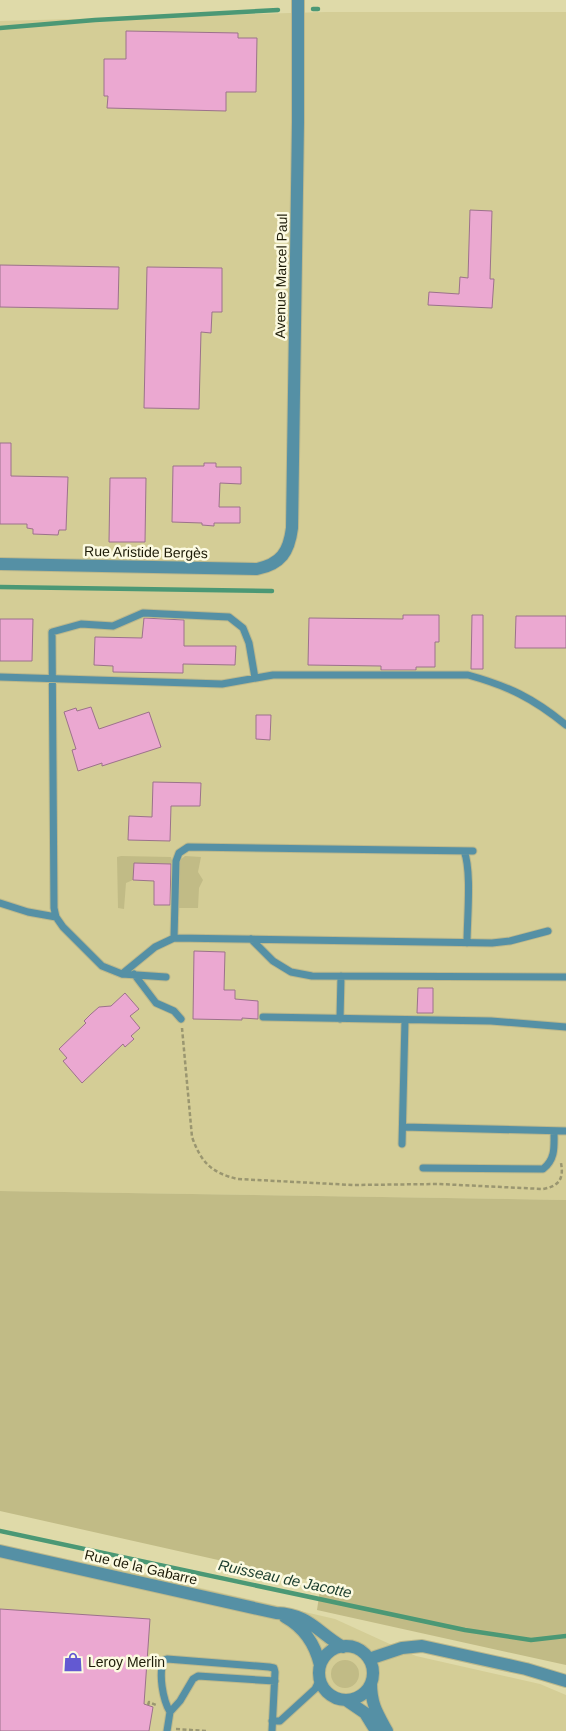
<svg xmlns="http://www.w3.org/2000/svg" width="566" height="1731" font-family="Arial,sans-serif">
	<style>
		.built { fill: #d4cd96 }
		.green { fill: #c1bb86 }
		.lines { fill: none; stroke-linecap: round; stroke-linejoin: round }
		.stream { stroke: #4b9875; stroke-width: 4.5 }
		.building { fill: #eba8d1; stroke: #9c728b }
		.lane-casing { stroke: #bcb88c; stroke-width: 9 }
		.street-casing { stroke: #bcb88c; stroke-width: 14 }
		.path { stroke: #9a9670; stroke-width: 2.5; stroke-dasharray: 4 2.5; stroke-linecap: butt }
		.lane { stroke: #5590a5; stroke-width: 7 }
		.street { stroke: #5590a5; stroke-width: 12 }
		.labels { text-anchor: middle; stroke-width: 5; stroke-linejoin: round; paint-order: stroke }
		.street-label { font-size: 14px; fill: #1d1b08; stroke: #fcfae1 }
		.poi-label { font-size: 14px; fill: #1d1b08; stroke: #fcfae1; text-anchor: start }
		.water-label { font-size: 15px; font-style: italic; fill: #1a3c2d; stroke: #fcfae1 }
	</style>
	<rect width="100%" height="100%" fill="#dfdaa9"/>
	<!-- built -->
	<path class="built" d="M326 12H566V1200L0 1191V21Z
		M0 1552 110 1567 335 1619 416 1656 540 1684 566 1695V1731H0Z"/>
	<!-- green -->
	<path class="green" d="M121 856 171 857 173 864 134 863 133 880 126 883 124 909 118 908 117 857Z
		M185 856 201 857 198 872 203 880 199 888 198 908H179V866L180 860Z
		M0 1191 566 1200V1665L317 1610 321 1583 0 1511Z
		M331 1674a14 14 0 1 1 28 0a14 14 0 1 1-28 0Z"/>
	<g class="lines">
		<!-- stream -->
		<path class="stream" d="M313 9H318
			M0 28 95 20 278 10
			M0 587 272 591
			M0 1531 465 1630 531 1640 566 1636"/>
	</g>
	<!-- building -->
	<path class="building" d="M126 31 238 33V38H257L256 92H226V111L107 108 108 96H104V59H126Z
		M470 210 492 211 490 279H494L492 308 428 305 429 292 459 294 460 277 468 278Z
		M0 265 119 267 118 309 0 307Z
		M147 267 222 268V312H212L211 333 201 332 199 409 144 408Z
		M0 443H11V476L68 477 66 530H59L58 535 33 534V529L27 528V524H0Z
		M204 463H216V467H241V484L220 483 219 507H240V523H214V526L202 525V523L172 522 173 466H204Z
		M110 478H146L145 542H109Z
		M403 615H439V642H435V667H416V670H381V666L308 665 309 618 403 619Z
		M472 615H483V669H471Z
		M516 616H566V648H515Z
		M144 618 184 620V646H236L235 665 183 664V673L113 672V666L94 665 95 637 142 638Z
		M0 619H33L32 661H0Z
		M91 707 99 729 149 712 161 747 102 766V763L78 771 72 750 76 749 64 712 76 708 77 711Z
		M256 715H271L270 740 256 739Z
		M153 782 201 783 200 806H171L170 841 128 840 129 816 152 817Z
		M134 863 171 864 170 905H154V881L133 880Z
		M194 951 225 952 224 990H235V999L258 1001V1019L242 1018V1020L193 1019Z
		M418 988H433V1013H417Z
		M125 993 139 1009 130 1016 140 1028 131 1036 134 1039 125 1047 123 1044 82 1083 63 1061 67 1058 59 1049 86 1023 84 1021 91 1014 99 1007 111 1006Z
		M0 1609 150 1619 144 1704 153 1707 149 1731H0Z"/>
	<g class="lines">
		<defs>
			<path id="lane" d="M0 677 222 684 273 675H468C508 686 533 698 566 725
				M464 851C472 871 467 919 467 943
				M0 903 28 912 56 917
				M174 938 176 861 179 853 188 847 473 851
				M251 939 273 961 291 972 312 976 566 977
				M122 974 155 947 174 938 492 943 510 941 548 931
				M134 974 156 1003 174 1011 181 1019
				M166 977 122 974 102 966 63 927 56 917 54 908 52 632 81 624 113 626 143 613 229 617 243 628 249 643 255 678
				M263 1017 491 1021 566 1027
				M340 1019 341 976
				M403 1127 566 1131
				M402 1144 405 1020
				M423 1168 543 1169C556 1159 554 1146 554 1131
				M170 1712C163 1700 158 1674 164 1660L167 1659 269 1667 274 1668 275 1672 272 1731
				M272 1721H280L315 1689 320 1679
				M167 1731 170 1712 180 1701 193 1679 198 1676 275 1681"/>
			<path id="street" d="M0 564 257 569C281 564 289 552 292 528L298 122V0
				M0 1551 276 1613C309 1614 317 1632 343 1647
				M285 1617C305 1628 315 1644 320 1665
				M319 1673a27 27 0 1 1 54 0a27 27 0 1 1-54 0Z
				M369 1659 402 1648 422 1646 526 1669 566 1681
				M371 1683C371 1704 377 1713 387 1731
				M346 1700 365 1713 376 1731"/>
		</defs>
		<!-- lane casing -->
		<use href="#lane" class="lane-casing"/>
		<!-- street casing -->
		<use href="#street" class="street-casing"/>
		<!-- path -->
		<path class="path" d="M182 1028 192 1137C201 1162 211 1173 238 1179L353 1185 439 1184 543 1189C559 1186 564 1179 561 1163
			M148 1705 149 1702 156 1705
			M176 1729 206 1731"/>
		<!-- lane -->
		<use href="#lane" class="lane"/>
		<!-- street -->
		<use href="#street" class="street"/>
	</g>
	<!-- icons -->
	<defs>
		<symbol id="shop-bare" viewBox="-9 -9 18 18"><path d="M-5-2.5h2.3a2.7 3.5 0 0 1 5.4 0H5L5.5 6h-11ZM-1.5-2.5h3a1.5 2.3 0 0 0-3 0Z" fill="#6359d2" stroke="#fcfae1" stroke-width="2.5" paint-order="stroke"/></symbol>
	</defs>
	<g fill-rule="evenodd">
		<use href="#shop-bare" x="59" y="1648" width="28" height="28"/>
	</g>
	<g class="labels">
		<!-- street labels -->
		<g class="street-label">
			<text transform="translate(281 276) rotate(-89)" y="5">Avenue Marcel Paul</text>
			<text transform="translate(146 552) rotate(1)" y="5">Rue Aristide Bergès</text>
			<text transform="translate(141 1567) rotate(13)" y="5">Rue de la Gabarre</text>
		</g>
		<!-- poi labels -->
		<g class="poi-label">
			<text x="88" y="1667">Leroy Merlin</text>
		</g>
		<!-- water labels -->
		<g class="water-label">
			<text transform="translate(285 1579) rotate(12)" y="5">Ruisseau de Jacotte</text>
		</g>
	</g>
</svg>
